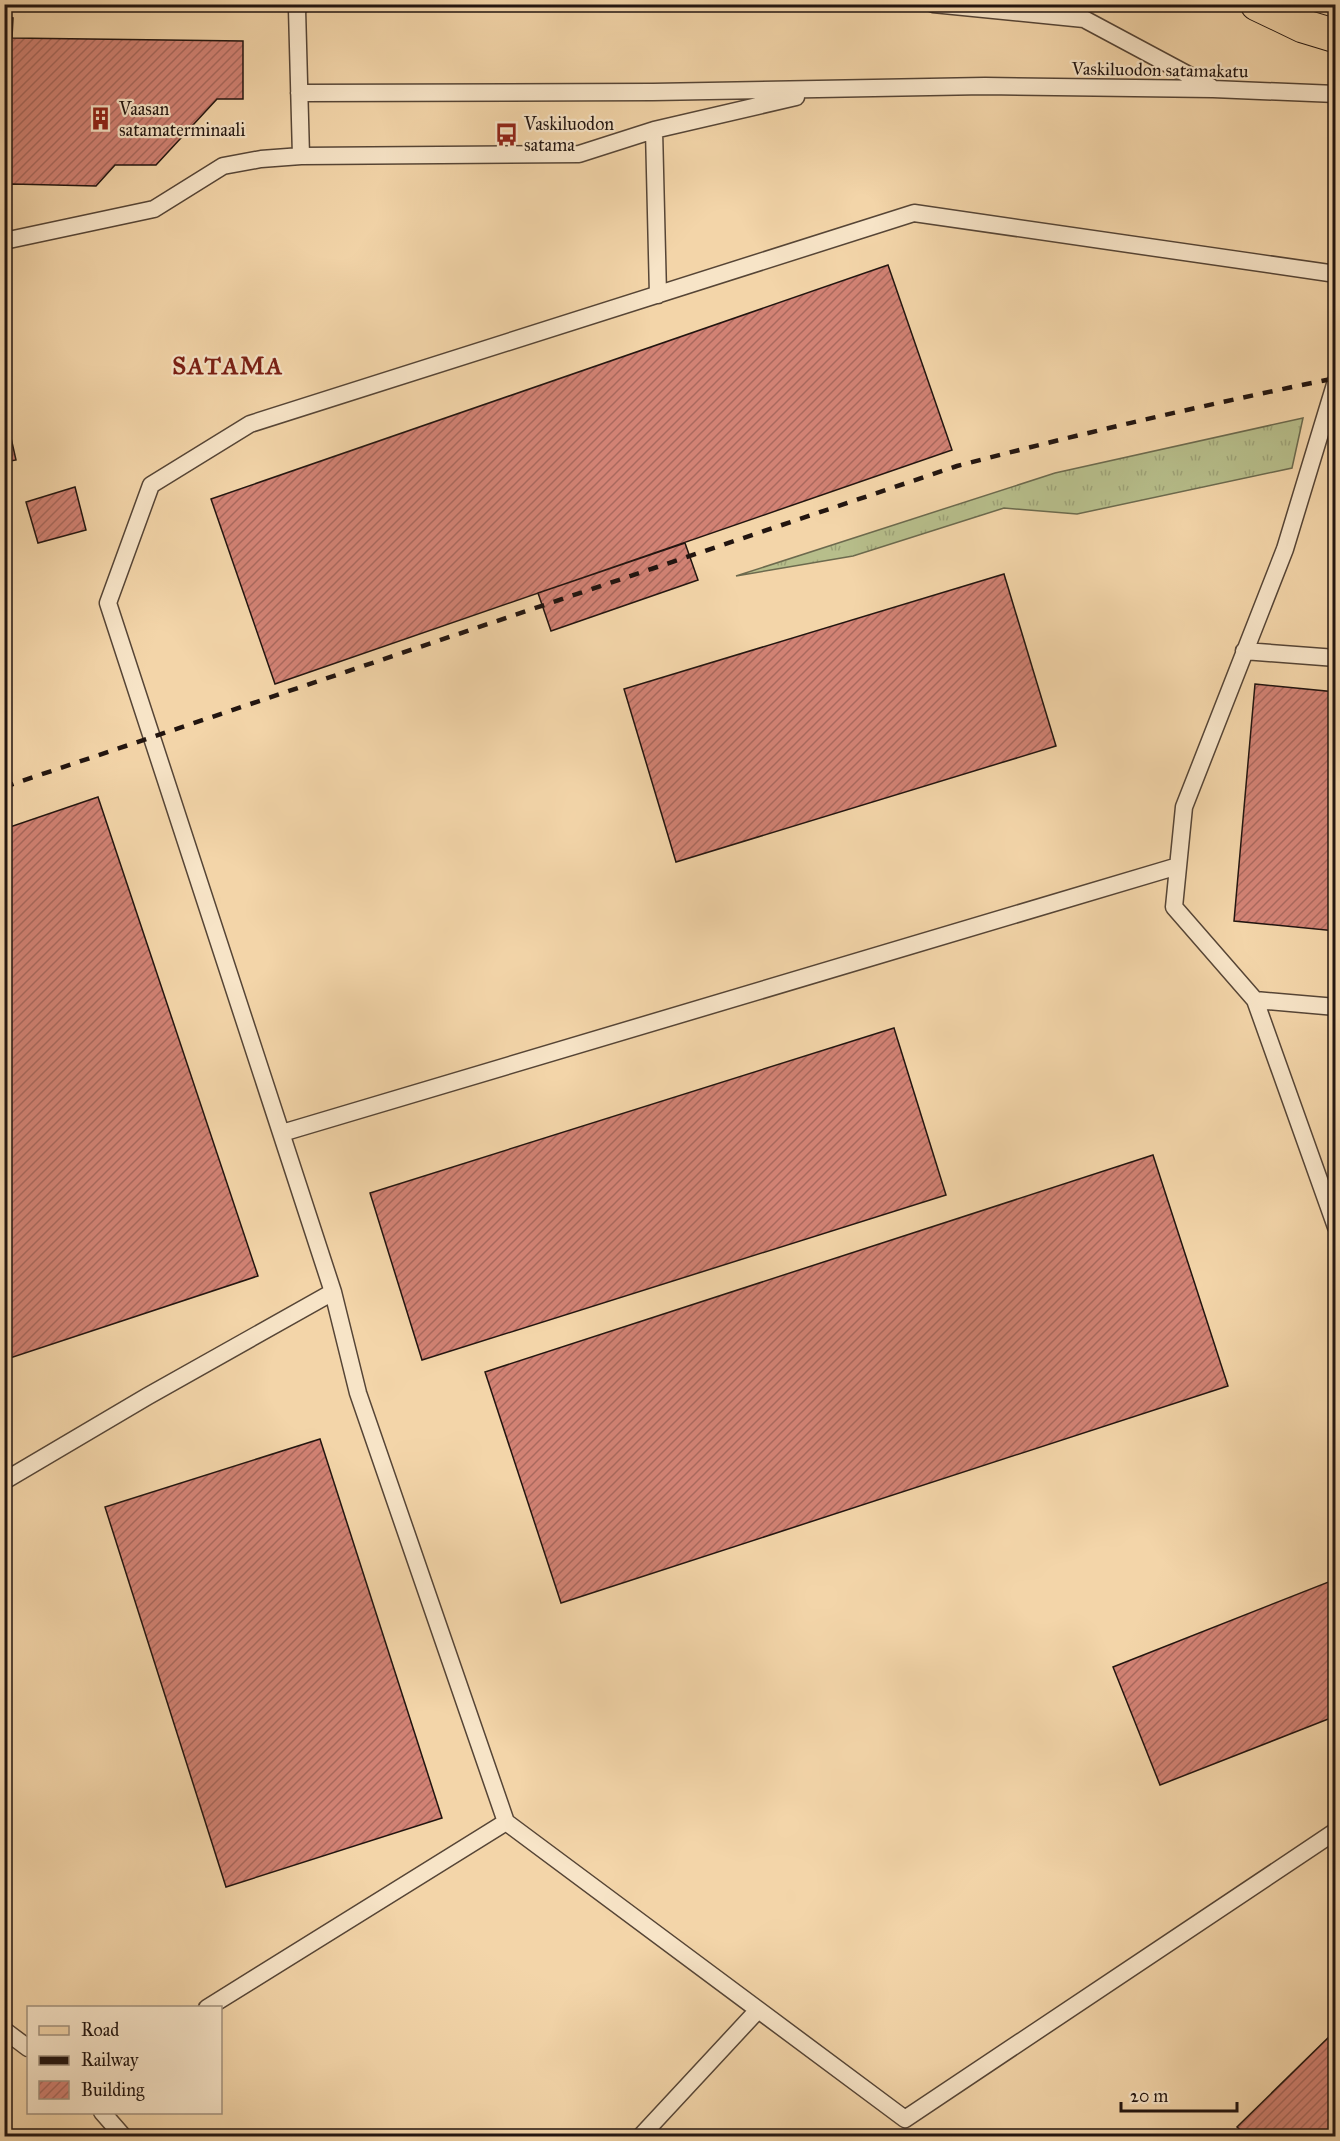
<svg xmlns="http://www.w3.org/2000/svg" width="1340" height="2141" font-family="'IM FELL Great Primer',serif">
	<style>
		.grass { fill: url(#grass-tufts); stroke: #6c6a4e; stroke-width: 1.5 }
		.building { fill: url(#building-hatch); stroke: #221510; stroke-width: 1.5 }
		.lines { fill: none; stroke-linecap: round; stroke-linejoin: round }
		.service-casing { stroke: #564536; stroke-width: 19 }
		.primary-casing { stroke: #221510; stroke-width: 35 }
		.service { stroke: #f7e4c7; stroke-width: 16 }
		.primary { stroke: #f3d5a9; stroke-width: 33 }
		.rail { stroke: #221510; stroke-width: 4.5; stroke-dasharray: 10 10; stroke-linecap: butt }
		.labels { text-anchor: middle; stroke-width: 4.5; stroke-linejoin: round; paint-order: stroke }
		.street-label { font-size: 18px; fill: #221510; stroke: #f7e4c7 }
		.poi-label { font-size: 18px; fill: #221510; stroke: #f7e4c7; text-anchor: start }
		.district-label { font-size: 24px; font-weight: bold; letter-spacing: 1.5px; fill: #7a1f14; stroke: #f7e4c7 }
	</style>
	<defs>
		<pattern id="grass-tufts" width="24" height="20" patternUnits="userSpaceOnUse" patternTransform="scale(1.5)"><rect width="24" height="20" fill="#b7be8b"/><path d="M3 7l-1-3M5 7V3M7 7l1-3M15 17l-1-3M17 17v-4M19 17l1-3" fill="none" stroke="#9da277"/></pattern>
		<pattern id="building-hatch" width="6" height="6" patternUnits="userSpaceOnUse" patternTransform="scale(1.5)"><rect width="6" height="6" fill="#d28274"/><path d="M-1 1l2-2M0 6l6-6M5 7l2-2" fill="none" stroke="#aa695e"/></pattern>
	</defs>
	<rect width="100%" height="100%" fill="#f3d5a9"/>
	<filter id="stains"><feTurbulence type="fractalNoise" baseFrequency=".00333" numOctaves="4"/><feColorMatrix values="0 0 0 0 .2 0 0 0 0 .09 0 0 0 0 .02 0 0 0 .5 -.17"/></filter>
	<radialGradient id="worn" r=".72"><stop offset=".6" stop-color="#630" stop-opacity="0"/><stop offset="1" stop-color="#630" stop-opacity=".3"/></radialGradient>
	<!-- grass -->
	<path class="grass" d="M1303 418 1292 468 1077 514 1004 508 853 556 736 576 1055 473Z"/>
	<!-- building -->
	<path class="building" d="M4 17 13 18 12 38 243 41V99H217L156 165H115L96 186 12 184 4 193Z
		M888 265 952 450 275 684 211 499Z
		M4 407 16 460 4 462Z
		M75 487 86 530 38 543 26 502Z
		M685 543 698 580 551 631 538 593Z
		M1004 574 1056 746 676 862 624 689Z
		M1255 684 1336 692V931L1234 921Z
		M98 797 258 1276 4 1360V829Z
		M894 1028 946 1195 422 1360 370 1193Z
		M1153 1155 1228 1386 561 1603 485 1372Z
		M320 1439 442 1818 226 1887 105 1507Z
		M1336 1579V1716L1160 1785 1113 1667Z
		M1336 2030V2136H1247L1237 2127Z"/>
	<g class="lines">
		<defs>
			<path id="service" d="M302 4 297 9 301 156 579 154 654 130 796 97
				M933 4 1084 19 1211 87
				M299 93 653 92 985 86 1213 89 1336 94
				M654 130 658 295
				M4 241 154 209 223 166 261 159 301 156
				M1336 274 914 213 250 424 151 485 108 603 333 1292 358 1393 506 1822 905 2119 1336 1831
				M1336 381 1285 549 1184 807 1174 907 1255 1000 1336 1007
				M1244 651 1336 658
				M1255 1000 1336 1227
				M282 1133 1178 866
				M4 1481 148 1396 333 1292
				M207 2008 506 1822
				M4 2030 28 2048
				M102 2112 123 2136
				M641 2136 758 2010"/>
			<path id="primary" d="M1257 4 1303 26 1336 36"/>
		</defs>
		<!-- service casing -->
		<use href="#service" class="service-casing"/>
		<!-- primary casing -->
		<use href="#primary" class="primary-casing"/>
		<!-- service -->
		<use href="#service" class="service"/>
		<!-- primary -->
		<use href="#primary" class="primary"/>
		<!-- rail -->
		<path class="rail" d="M4 787 957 466C1083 433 1208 404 1336 378"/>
	</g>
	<!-- icons -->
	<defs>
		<symbol id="building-bare" viewBox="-9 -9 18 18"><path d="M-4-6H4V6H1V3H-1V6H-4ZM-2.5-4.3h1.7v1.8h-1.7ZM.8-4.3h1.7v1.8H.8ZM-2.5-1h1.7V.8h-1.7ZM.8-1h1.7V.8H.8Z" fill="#8f2418" stroke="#f7e4c7" stroke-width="2.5" paint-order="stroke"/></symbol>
		<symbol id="bus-bare" viewBox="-9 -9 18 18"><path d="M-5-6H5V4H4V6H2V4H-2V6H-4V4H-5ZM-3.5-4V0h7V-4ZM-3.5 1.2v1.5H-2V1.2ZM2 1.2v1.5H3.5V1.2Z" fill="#8f2418" stroke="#f7e4c7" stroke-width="2.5" paint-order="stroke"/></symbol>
	</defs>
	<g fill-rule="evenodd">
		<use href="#building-bare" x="84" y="102" width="33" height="33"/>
		<use href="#bus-bare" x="490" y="118" width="33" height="33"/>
	</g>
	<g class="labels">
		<!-- street labels -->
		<g class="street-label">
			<text transform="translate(1160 70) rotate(1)" y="6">Vaskiluodon satamakatu</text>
		</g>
		<!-- poi labels -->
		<g class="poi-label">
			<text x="119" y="115">Vaasan<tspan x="119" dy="21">satamaterminaali</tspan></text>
			<text x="524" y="130">Vaskiluodon<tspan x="524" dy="21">satama</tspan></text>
		</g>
		<!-- district labels -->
		<g class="district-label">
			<text x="228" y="374">SATAMA</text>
		</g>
	</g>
	<!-- margin -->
	<rect width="1340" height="2141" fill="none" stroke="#f3d5a9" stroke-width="24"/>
	<rect x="6" y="6" width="1328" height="2129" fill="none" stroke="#221510" stroke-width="3"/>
	<rect x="12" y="12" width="1316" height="2117" fill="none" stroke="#221510" stroke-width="1.5"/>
	<!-- legend -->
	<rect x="27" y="2006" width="195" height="108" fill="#f7e4c7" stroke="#a2917e" stroke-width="1.5"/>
	<rect x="39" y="2026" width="30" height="9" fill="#f3d5a9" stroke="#a2917e" stroke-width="1.5"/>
	<text x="81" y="2036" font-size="18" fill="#221510">Road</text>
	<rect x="39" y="2056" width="30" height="9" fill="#221510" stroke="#a2917e" stroke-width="1.5"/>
	<text x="81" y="2066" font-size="18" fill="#221510">Railway</text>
	<rect x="39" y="2081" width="30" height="18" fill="url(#building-hatch)" stroke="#a2917e" stroke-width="1.5"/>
	<text x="81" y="2096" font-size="18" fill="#221510">Building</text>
	<!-- scale -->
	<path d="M1121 2102v9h116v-9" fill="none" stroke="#221510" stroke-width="3"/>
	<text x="1130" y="2102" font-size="18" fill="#221510" stroke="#f7e4c7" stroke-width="4.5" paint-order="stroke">20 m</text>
	<rect width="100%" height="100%" filter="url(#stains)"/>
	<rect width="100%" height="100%" fill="url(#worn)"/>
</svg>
